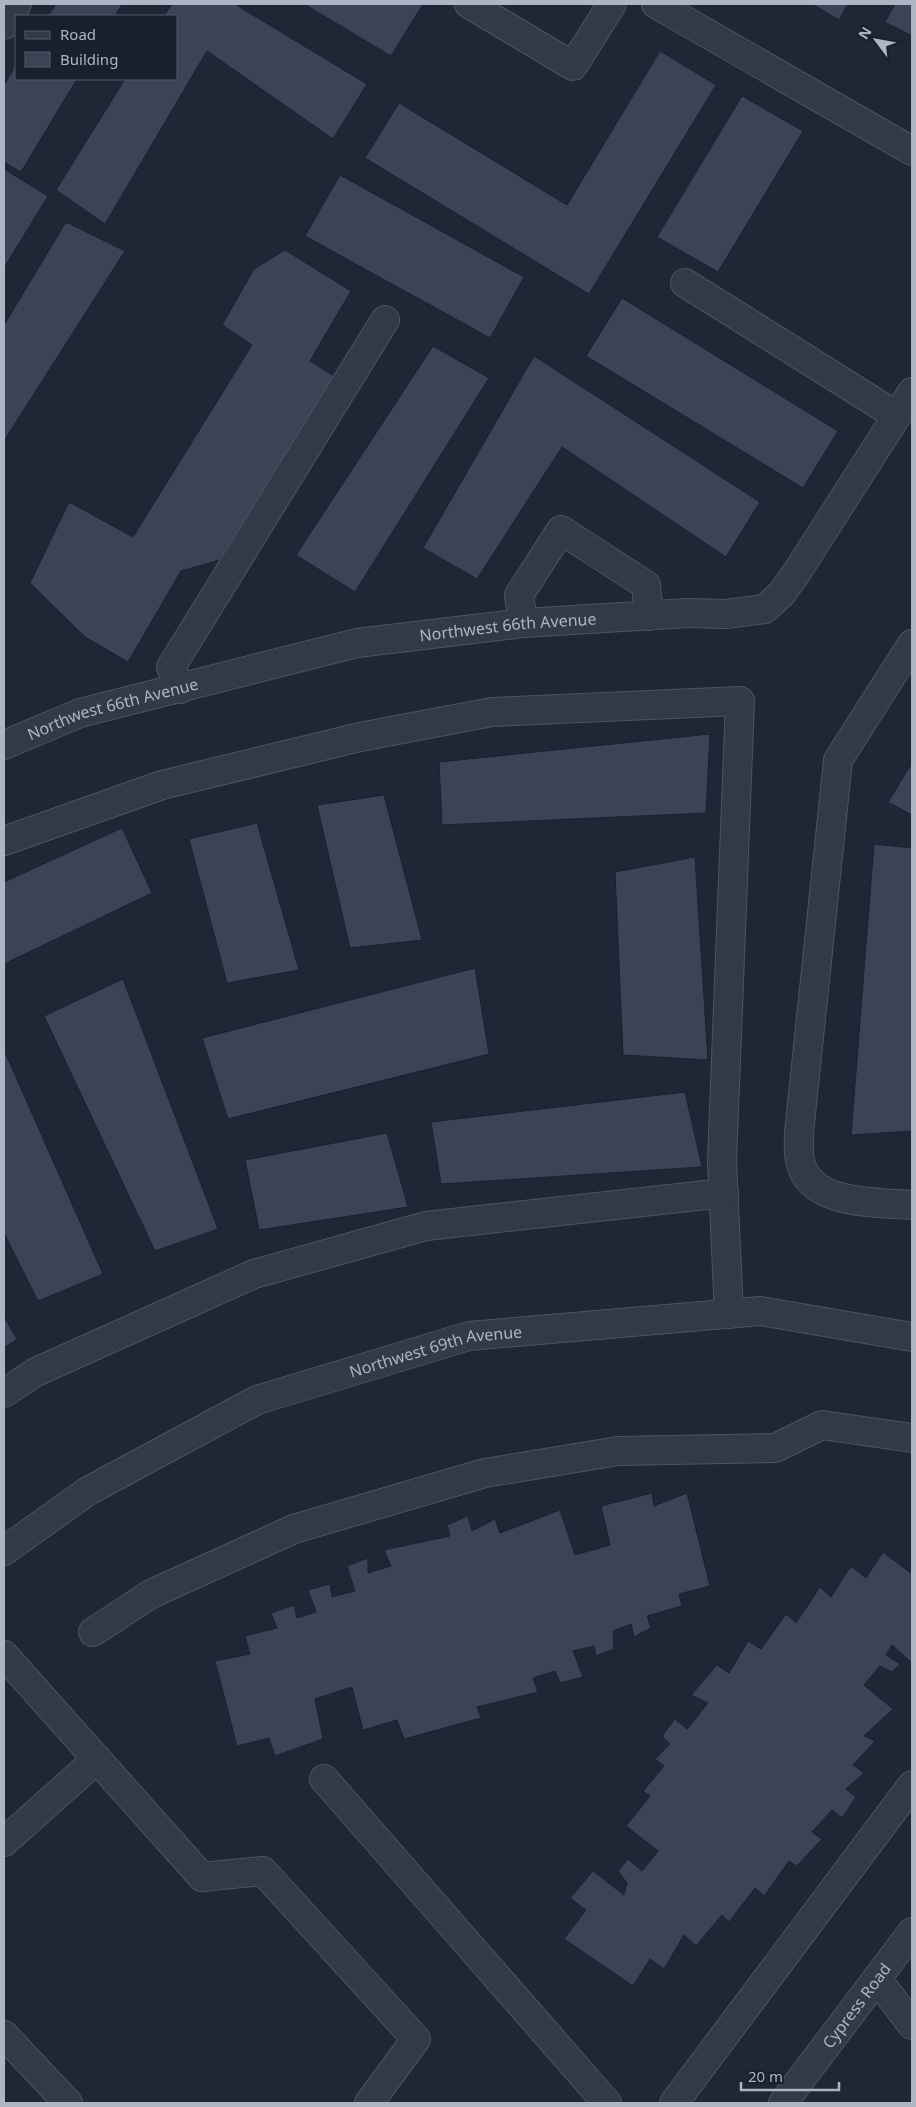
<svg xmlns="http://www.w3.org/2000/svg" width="916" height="2107" font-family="'Noto Sans',sans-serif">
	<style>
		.building { fill: #3b4457; stroke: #1a202e }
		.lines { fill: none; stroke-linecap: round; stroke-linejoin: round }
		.minor-casing { stroke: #4d5462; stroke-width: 30 }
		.minor { stroke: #333947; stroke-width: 28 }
		.labels { text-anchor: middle; stroke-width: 5; stroke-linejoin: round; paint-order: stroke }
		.street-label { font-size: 16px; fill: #adb4c4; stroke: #191f2c }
	</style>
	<rect width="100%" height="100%" fill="#1f2737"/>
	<!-- building -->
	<path class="building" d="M56 4H122L115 16H48Z
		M172 4H239L238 6 367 84 333 139 207 51 105 224 56 190 125 79H176V16H164Z
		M304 4H423L391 56Z
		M812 4H848L839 20Z
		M895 4H912V36L885 22Z
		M660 51 716 85 589 294 365 158 399 103 567 205Z
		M16 65V79H77L21 172 4 162V85Z
		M742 96 803 131 718 272 657 237Z
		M4 169 48 196 4 268Z
		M340 175 524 277 490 338 305 236Z
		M66 222 125 251 4 441V325Z
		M285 250 351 291 310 361 334 376 220 560 181 571 128 662 85 637 30 583 69 502 133 537 252 345 222 325 254 269Z
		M622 298 838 431 803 488 586 356Z
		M433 346 489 378 355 592 296 555Z
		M534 356 760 502 726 557 562 447 477 579 423 548Z
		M710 734 706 813 442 825 439 762Z
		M912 763V815L888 802Z
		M384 795 422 940 350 948 317 805Z
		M257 823 299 970 227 983 189 839Z
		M122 828 152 893 4 964V882Z
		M874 844 912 848V1131L851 1135Z
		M695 857 708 1060 623 1055 615 872Z
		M475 968 489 1054 228 1119 202 1038Z
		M123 979 218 1229 155 1251 44 1016Z
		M4 1050 103 1274 38 1301 4 1233Z
		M685 1092 702 1167 441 1184 431 1122Z
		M387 1133 408 1207 259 1230 245 1160Z
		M4 1317 17 1339 4 1348Z
		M652 1493 654 1506 687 1493 710 1586 679 1594 682 1606 647 1616 651 1628 634 1637 631 1624 613 1631 614 1649 596 1656 594 1646 573 1651 583 1677 560 1683 555 1671 533 1678 538 1692 477 1707 481 1718 404 1739 397 1720 363 1730 352 1687 315 1699 323 1739 275 1756 269 1738 237 1746 215 1661 250 1654 245 1636 277 1628 271 1613 294 1605 297 1618 316 1612 308 1590 330 1584 332 1597 355 1591 347 1566 368 1558V1573L391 1566 384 1550 450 1536 447 1525 468 1516 472 1531 495 1519 500 1533 560 1510 575 1555 610 1545 601 1506Z
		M883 1552 912 1574V1663L892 1645 886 1655 900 1664 892 1672 880 1666 864 1685 893 1709 864 1736 875 1741 853 1765 864 1773 846 1789 856 1797 842 1818 832 1810 812 1832 822 1839 797 1866 789 1861 764 1896 755 1888 729 1922 722 1915 696 1946 684 1935 664 1969 650 1959 633 1986 564 1939 586 1910 570 1898 593 1871 624 1895 627 1883 618 1871 628 1859 642 1871 658 1851 626 1826 650 1796 643 1791 664 1766 655 1759 670 1744 662 1736 675 1719 687 1729 708 1703 691 1695 717 1665 729 1673 748 1641 761 1649 786 1614 796 1623 820 1587 831 1597 851 1566 866 1578Z"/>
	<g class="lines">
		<defs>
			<g id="minor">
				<path d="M469 4 573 66 612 4"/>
				<path d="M656 4 912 151"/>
				<path d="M4 25 17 4"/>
				<path d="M685 283 897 416"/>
				<path d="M523 623 519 595 561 530 646 585 649 616"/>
				<path d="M912 644 838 760 799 1133C799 1141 798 1151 800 1160 808 1206 877 1202 912 1205"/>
				<path d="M180 689 171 667 385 320"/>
				<path id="s1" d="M4 745 80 713 357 643 523 623 688 613 726 614 765 609 782 593 797 572 912 392"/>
				<path d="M4 841 162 785 360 737 492 712 740 701 722 1161 729 1314"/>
				<path d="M4 1393 36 1372 254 1274 426 1226 724 1193"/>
				<path id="s2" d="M4 1551 88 1491 257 1400 469 1336 760 1311 912 1337"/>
				<path d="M93 1632 151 1594 294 1529 485 1473 618 1451 775 1448 822 1425 912 1438"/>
				<path d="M4 1655 202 1877 263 1871 416 2039 369 2103"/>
				<path d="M324 1779 607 2103"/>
				<path d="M4 1842 97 1759"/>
				<path d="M877 1979 912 2025"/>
				<path d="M4 2035 68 2103"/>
				<path d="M674 2103 912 1785"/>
				<path id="s3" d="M783 2103 912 1932"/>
			</g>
		</defs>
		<!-- minor casing -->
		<use href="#minor" class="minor-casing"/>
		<!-- minor -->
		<use href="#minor" class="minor"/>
	</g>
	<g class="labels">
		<!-- street labels -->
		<g class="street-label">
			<text dy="6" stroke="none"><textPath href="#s1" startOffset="520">Northwest 66th Avenue</textPath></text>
			<text dy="6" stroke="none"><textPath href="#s1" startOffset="115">Northwest 66th Avenue</textPath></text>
			<text dy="6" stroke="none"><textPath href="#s2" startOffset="481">Northwest 69th Avenue</textPath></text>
			<text dy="6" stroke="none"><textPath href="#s3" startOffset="122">Cypress Road</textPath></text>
		</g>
	</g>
	<!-- border -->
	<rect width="916" height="2107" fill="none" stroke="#adb4c4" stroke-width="10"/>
	<!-- legend -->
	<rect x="15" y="15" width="162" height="65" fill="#191f2c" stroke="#545b69"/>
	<rect x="25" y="31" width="25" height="8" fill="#333947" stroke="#545b69"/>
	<text x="60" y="40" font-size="15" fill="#adb4c4">Road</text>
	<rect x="25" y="52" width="25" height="15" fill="#3b4457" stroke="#545b69"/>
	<text x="60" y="65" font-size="15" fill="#adb4c4">Building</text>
	<!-- north arrow -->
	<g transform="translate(876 40) rotate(302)" stroke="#191f2c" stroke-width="4" paint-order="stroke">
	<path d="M0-4L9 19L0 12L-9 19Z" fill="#adb4c4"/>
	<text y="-8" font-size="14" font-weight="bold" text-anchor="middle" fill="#adb4c4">N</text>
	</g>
	<!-- scale -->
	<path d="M741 2082v8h98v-8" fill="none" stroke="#adb4c4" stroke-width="2.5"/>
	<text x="748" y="2082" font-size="15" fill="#adb4c4" stroke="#191f2c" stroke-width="4" paint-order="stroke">20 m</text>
</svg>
